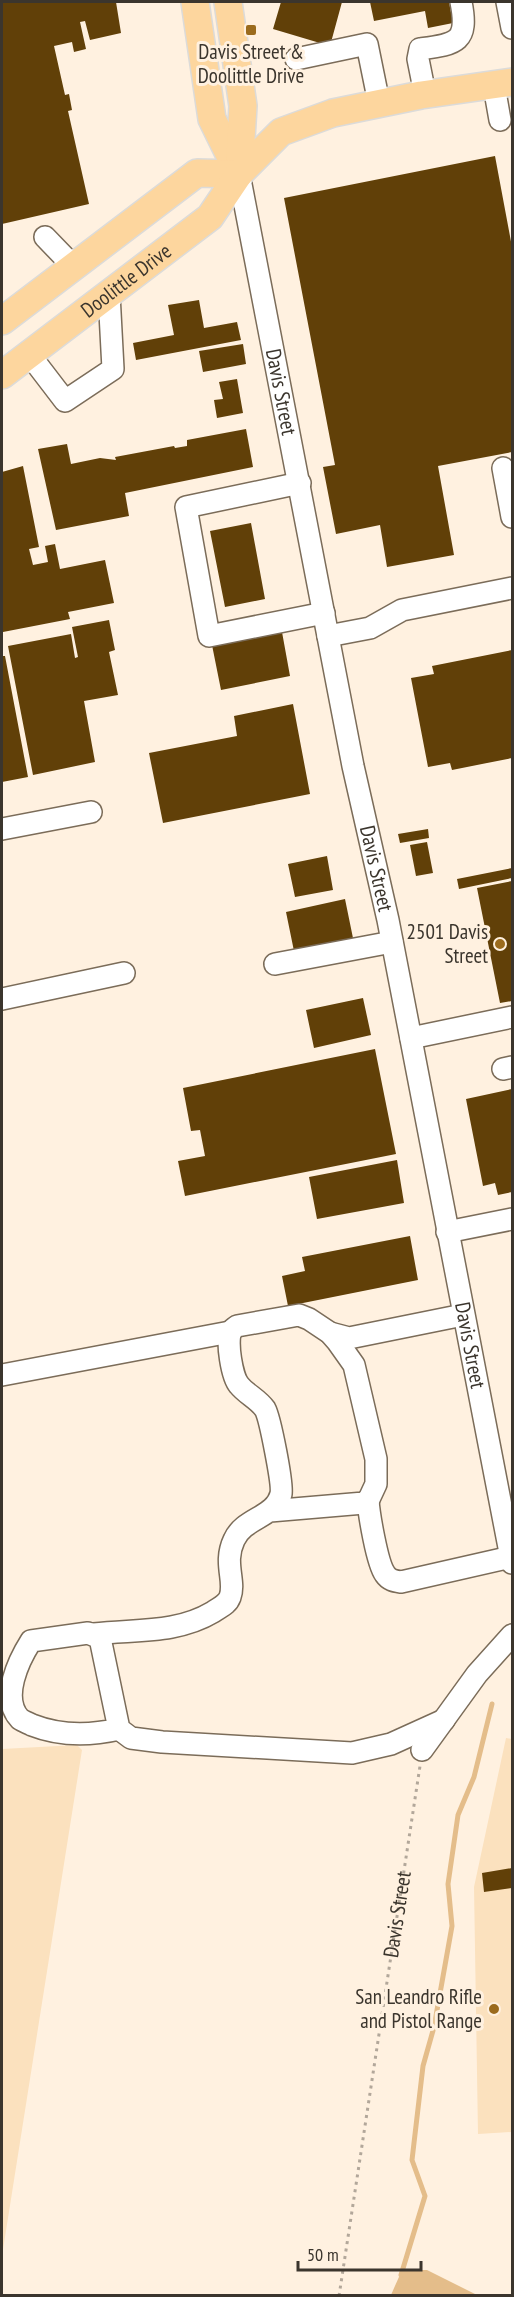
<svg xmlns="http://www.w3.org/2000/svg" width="514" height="2297" font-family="'PT Sans Narrow',sans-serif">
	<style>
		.green { fill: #fbe1be }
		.water { fill: #e4bd8a }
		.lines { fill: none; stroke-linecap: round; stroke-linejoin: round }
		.stream { stroke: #e4bd8a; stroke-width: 5 }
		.building { fill: #614008 }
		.minor-casing { stroke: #7b6c59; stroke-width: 24 }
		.major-casing { stroke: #dcdbd9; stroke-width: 30 }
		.path { stroke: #b2a79a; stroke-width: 3; stroke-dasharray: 3 4.5; stroke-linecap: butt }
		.minor { stroke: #fff; stroke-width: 21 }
		.major { stroke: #fdd69e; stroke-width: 27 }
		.poi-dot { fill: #9b6b1d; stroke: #fff1e0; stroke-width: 2 }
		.labels { text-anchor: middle; stroke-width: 6; stroke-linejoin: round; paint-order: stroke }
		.poi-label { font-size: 21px; fill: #3b352d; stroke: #fff1e0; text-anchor: end }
		.street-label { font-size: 21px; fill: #3b352d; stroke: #fff1e0 }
	</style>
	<rect width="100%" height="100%" fill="#fff1e0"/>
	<!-- green -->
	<path class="green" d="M506 1738 512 1739V2132L478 2134 474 1887Z
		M77 1745 82 1750 2 2256V1749Z"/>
	<!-- water -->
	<path class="water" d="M402 2270H427L477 2295H391Z"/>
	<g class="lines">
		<!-- stream -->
		<path class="stream" d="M401 2275 425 2196 412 2160 423 2066 434 2027 452 1926 448 1884 458 1815 474 1777 492 1704"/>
	</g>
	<!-- building -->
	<path class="building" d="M2 2H116L121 33 90 40 85 21 80 22 86 49 74 52 72 42 54 46 65 95 69 94 72 110 68 111 89 204 2 224Z
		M281 2H342L330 46 273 29Z
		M370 2H449L453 23 428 28 425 11 374 21Z
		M495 156 512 247V452L438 466 454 555 387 567 380 525 336 534 323 467 335 465 284 198Z
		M199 300 204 328 237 322 241 340 136 360 133 343 174 335 168 305Z
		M243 344 246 364 203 372 199 351Z
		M237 379 243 413 217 418 214 400 223 399 219 382Z
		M246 429 253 467 125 493 129 516 56 530 38 449 67 444 71 464 100 458 116 460 115 457 174 446 175 448 187 446V440Z
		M23 466 39 547 29 549 33 565 48 562 45 546 55 544 60 569 105 560 114 603 68 612 70 619 3 632 2 472Z
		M251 523 265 599 225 607 210 531Z
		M109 620 115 650 109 652 118 695 84 701 95 762 33 775 8 646 71 634 75 658 78 657 72 627Z
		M282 632 290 676 221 690 212 645Z
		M512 650V758L452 770 450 763 428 767 411 678 434 674 432 666Z
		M2 656H5L28 777 2 782Z
		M293 704 310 794 163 823 149 753 237 736 234 716Z
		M428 829 429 838 400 843 398 834Z
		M427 842 433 873 416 876 410 845Z
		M327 856 333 890 295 897 288 864Z
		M512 868V878L459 889 457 879Z
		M512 881V1001L500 1003 477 888Z
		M345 899 354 943 295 956 286 912Z
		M363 998 371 1035 314 1048 306 1010Z
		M375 1049 396 1154 185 1196 178 1161 205 1156 200 1130 191 1131 183 1088Z
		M512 1089V1192L498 1195 495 1183 483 1186 466 1099Z
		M397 1160 404 1203 317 1219 309 1177Z
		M410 1236 418 1280 288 1306 282 1276 305 1271 302 1257Z
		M512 1868V1888L484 1892 482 1873Z"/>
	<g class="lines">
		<defs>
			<g id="minor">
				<path d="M507 2 512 28"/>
				<path d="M296 59 367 44 379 103"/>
				<path d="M494 86 500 120"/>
				<path d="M425 94 418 59 420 49C456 44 469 43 461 2"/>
				<path id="s2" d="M239 174 353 766 388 920 512 1563"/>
				<path d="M45 237 73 266"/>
				<path d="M29 354 65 401 113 369 109 294"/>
				<path d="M503 468 512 517"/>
				<path d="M300 483 186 507 209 636 324 613"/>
				<path d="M328 636 370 628 402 610 512 588"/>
				<path d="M2 829 91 812"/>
				<path d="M275 964 392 942"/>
				<path d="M2 999 124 973"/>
				<path d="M411 1038 512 1017"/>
				<path d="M503 1069 512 1067"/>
				<path d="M447 1232 512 1219"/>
				<path d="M330 1333 349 1338 463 1315"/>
				<path d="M2 1375 230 1332"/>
				<path d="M368 1500C369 1514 377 1563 385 1574 389 1580 394 1581 401 1582L511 1557"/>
				<path d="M94 1634C135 1629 176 1634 213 1612 220 1607 227 1605 230 1597 236 1581 223 1563 234 1540 244 1517 275 1518 281 1494 283 1484 270 1418 265 1409 258 1399 246 1394 239 1385 232 1377 226 1341 231 1332 232 1329 235 1328 237 1326L299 1315 309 1319 330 1333 337 1341 354 1365 376 1459V1484L369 1499 364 1503 270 1511"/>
				<path d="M119 1729C89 1736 60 1736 32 1725 28 1723 23 1721 20 1719 0 1698 19 1660 31 1641L88 1633 100 1638 119 1729 131 1738 162 1742 352 1753 391 1744 444 1720"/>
				<path d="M422 1750 477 1674 512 1635"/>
			</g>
			<g id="major">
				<path d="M195 2 212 119 239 174"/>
				<path d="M228 2 243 106 239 172"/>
				<path d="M2 321 197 173 239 174"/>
				<path id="s3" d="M2 375 210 217 239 174 281 132 333 113 421 95 512 82"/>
			</g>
		</defs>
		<!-- minor casing -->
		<use href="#minor" class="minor-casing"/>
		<!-- major casing -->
		<use href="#major" class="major-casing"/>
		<!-- path -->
		<path class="path" id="s1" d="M339 2296 420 1766"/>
		<!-- minor -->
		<use href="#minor" class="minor"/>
		<!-- major -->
		<use href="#major" class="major"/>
	</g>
	<!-- markers -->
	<g class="poi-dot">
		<rect x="245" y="24" width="12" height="12" rx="3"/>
		<circle cx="500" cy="944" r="6"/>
		<circle cx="494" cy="2009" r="6"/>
	</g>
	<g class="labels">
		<!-- poi labels -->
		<g class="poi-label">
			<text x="251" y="59" text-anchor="middle">Davis Street &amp;<tspan x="251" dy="24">Doolittle Drive</tspan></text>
			<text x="488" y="939">2501 Davis<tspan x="488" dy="24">Street</tspan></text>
			<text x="482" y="2004">San Leandro Rifle<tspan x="482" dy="24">and Pistol Range</tspan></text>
		</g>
		<!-- street labels -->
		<g class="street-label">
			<text dy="7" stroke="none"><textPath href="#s3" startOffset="156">Doolittle Drive</textPath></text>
			<text dy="7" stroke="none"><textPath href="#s2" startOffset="222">Davis Street</textPath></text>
			<text dy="7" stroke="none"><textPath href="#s2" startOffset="708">Davis Street</textPath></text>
			<text dy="7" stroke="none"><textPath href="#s2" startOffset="1194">Davis Street</textPath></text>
			<text dy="7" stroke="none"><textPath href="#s1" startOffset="386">Davis Street</textPath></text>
		</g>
	</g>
	<!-- border -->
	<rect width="514" height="2297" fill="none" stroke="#3b352d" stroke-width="6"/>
	<!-- scale -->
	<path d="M298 2261v9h123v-9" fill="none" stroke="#3b352d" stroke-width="3"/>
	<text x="307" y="2261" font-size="18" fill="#3b352d" stroke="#fff1e0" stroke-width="4.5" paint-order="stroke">50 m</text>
</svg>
